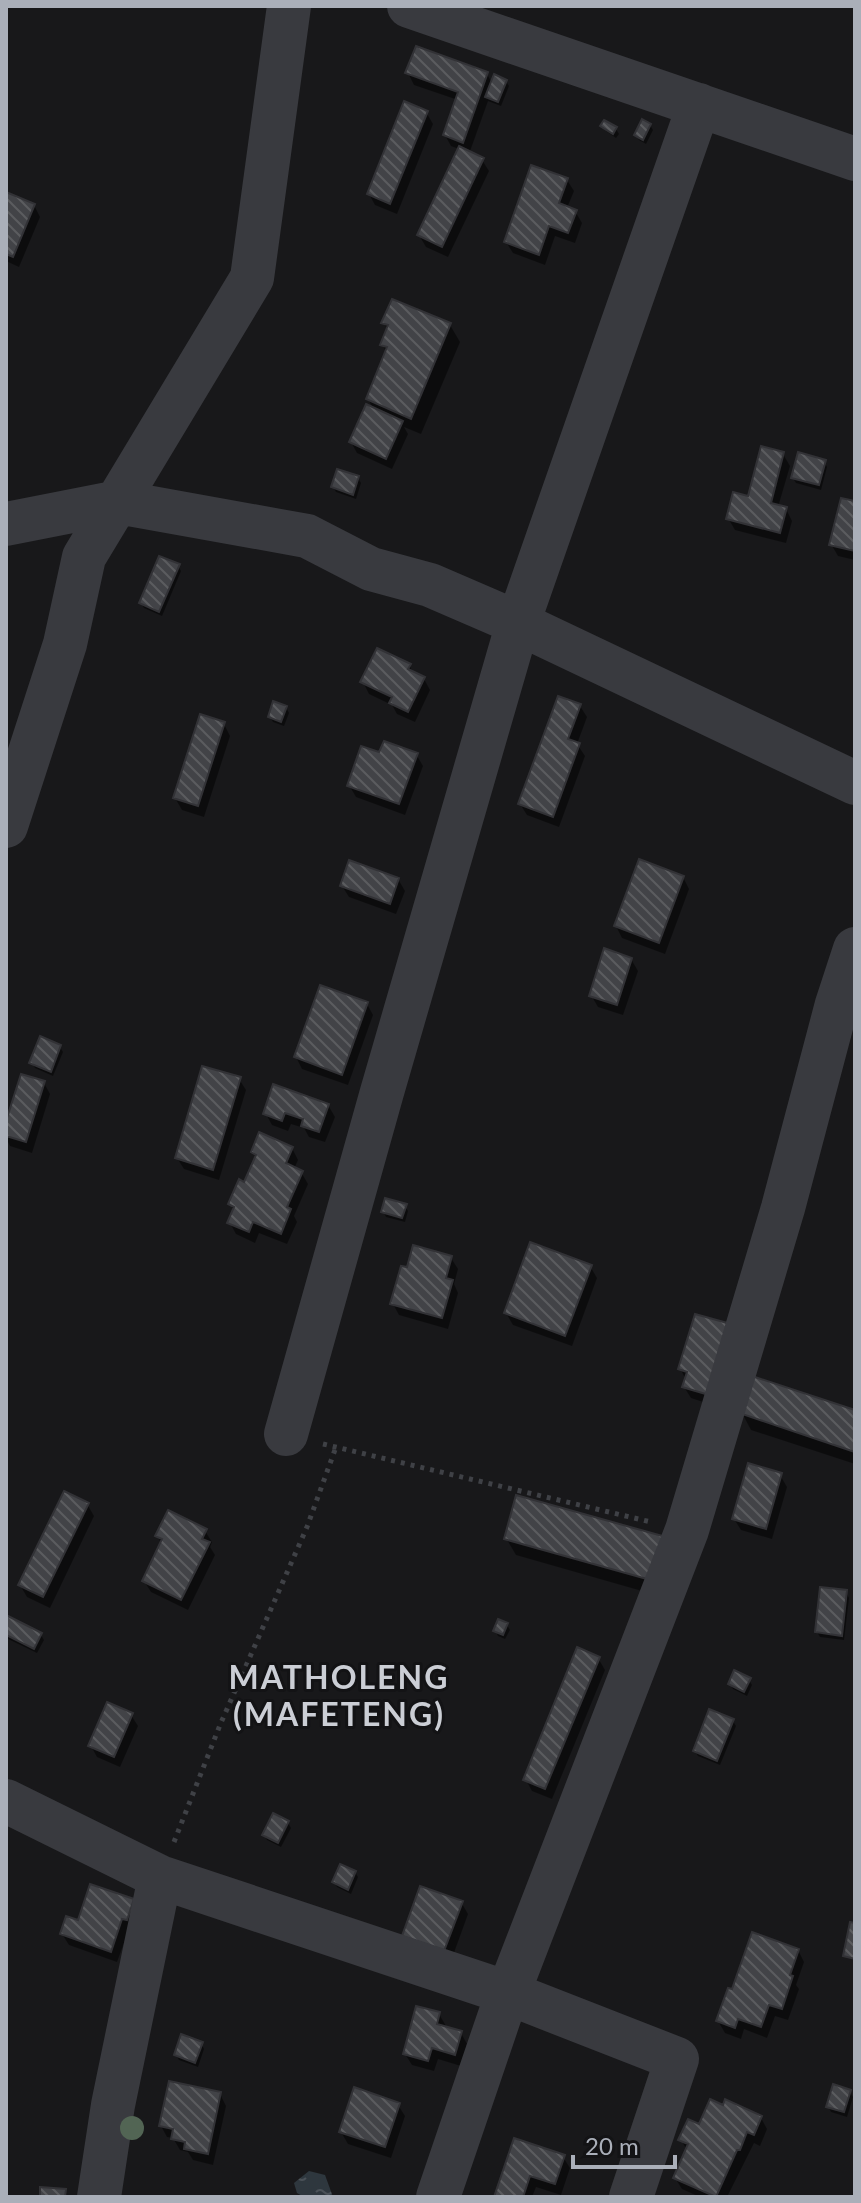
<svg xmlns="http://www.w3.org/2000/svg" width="861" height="2203" font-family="Lato,sans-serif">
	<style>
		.water { fill: url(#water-ripples) }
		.shadow { fill: #0007 }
		.building { fill: url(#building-back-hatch); stroke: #323236; stroke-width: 2 }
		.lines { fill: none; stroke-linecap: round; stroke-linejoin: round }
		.path { stroke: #3f4146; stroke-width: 5; stroke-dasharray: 4 6; stroke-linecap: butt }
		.minor { stroke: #393a3f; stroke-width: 44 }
		.tree { fill: #526554 }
		.labels { text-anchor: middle; stroke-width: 6; stroke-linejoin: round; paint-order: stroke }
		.district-label { font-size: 32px; font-weight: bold; letter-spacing: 2px; fill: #cbced5; stroke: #131315 }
	</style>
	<defs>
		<pattern id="water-ripples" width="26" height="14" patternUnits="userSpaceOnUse" patternTransform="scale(2)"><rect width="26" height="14" fill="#2e373e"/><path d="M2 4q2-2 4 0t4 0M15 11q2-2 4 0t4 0" fill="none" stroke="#4a5158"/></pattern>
		<pattern id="building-back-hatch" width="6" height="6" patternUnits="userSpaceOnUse" patternTransform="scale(2)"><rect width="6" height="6" fill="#424347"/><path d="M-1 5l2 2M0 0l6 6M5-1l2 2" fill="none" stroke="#5b5c5f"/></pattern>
	</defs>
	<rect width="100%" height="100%" fill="#18181a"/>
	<!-- water -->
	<path class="water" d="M309 2171 325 2175 333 2197H304L297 2193 294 2183Z"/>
	<!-- shadow -->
	<path class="shadow" d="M408 73 487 74 492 83 506 81 509 86 501 106 488 101 469 154 482 160 489 171 448 257 426 247 419 235 459 149 451 146 445 135 458 100 414 85Z
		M426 112 433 124 397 214 375 205 369 194Z
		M650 125 653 130 646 144 639 140 636 135Z
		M603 126 616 129 619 134 616 138 606 131Z
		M567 180 574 191 567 208 575 211 582 223 575 243 555 236 545 265 513 253 506 242Z
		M6 194 34 205 40 217 19 267 6 261Z
		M384 323 450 325 460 342 421 434 404 427 408 434 392 469 357 453 351 442 374 410 368 399 387 353 382 344 388 331Z
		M783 454 790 466 778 507 786 509 792 521 786 543 735 530 728 518 749 498Z
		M824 461 827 467 821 490 796 483 793 478Z
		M358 478 361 483 356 499 336 492 333 487Z
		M855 504V560L838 556 831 544Z
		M178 566 181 571 162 616 144 608 141 603Z
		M409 665 414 674 424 679 430 690 415 722 397 714 392 705 369 694 363 682Z
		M580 706 587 717 577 744 585 756 559 827 527 815 520 804Z
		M286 707 289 713 284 726 273 722 270 717Z
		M224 724 230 736 204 817 182 810 175 798Z
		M416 754 423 766 405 815 356 797 349 785 380 755Z
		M683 877 689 889 665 954 622 938 616 926Z
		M398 879 405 891 396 914 349 897 342 886Z
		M631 959 638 971 623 1015 598 1007 591 995Z
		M367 1004 373 1015 348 1085 302 1069 296 1057Z
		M60 1047 63 1052 53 1076 35 1068 32 1063Z
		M239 1079 246 1090 219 1180 184 1169 177 1158Z
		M44 1083 50 1094 32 1153 10 1146 6 1138V1127Z
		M328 1105 335 1117 325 1142 309 1137 304 1128 291 1124 288 1131 272 1125 266 1114Z
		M292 1148 298 1160 294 1169 301 1172 308 1184 294 1216 297 1222 287 1244 259 1233 255 1243 236 1234 230 1223 234 1211 230 1204 246 1184 257 1158 253 1152Z
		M405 1206 408 1211 405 1222 386 1217 383 1211Z
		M451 1258 458 1269 454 1284 458 1293 448 1329 399 1315 393 1304Z
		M590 1266 597 1278 572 1346 513 1325 506 1313Z
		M696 1316 715 1406 691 1398 684 1387 686 1380 680 1368Z
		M855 1412V1464L751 1430 742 1413Z
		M780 1475 787 1487 772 1539 741 1530 734 1519Z
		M87 1504 94 1516 50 1608 27 1597 20 1585Z
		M205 1531 212 1542 210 1547 215 1555 188 1610 151 1592 144 1581 162 1544 157 1536Z
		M506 1538 665 1539 663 1597 516 1555Z
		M846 1592 849 1598 844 1640 820 1637 817 1632Z
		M6 1618 41 1635 44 1640 37 1653 6 1638Z
		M507 1625 510 1630 505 1639 498 1636 495 1630Z
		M598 1658 605 1670 552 1799 532 1791 526 1780Z
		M749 1680 752 1685 747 1696 733 1689 730 1684Z
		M131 1715 138 1726 120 1767 97 1757 91 1746Z
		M733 1721 736 1726 720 1765 698 1756 695 1751Z
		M288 1823 291 1828 281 1847 267 1840 264 1835Z
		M355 1872 358 1877 351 1894 337 1887 334 1882Z
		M133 1901 129 1929 117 1962 69 1945 62 1934 79 1922Z
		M461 1902 468 1914 451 1961 411 1947Z
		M798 1950 804 1962 796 1985 799 1989 788 2020 775 2016 767 2038 744 2029 741 2039 725 2033 718 2021 733 1991Z
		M439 2014 446 2026 445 2028 461 2033 467 2044 461 2066 438 2059 434 2071 412 2065 405 2054Z
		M201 2043 204 2049 198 2067 179 2060 176 2055Z
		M850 2092 853 2097 847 2117 831 2112 828 2106Z
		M220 2094 226 2106 213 2165 193 2160 188 2152 180 2150 173 2138 167 2137 161 2126Z
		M398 2105 405 2116 391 2158 348 2144 341 2132Z
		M761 2118 767 2129 760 2146 754 2143 727 2197H700L682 2189 675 2178 687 2150 681 2140 700 2126Z
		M516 2140 563 2157 570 2168 561 2195 536 2187 532 2197H497Z"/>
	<!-- building -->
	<path class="building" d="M416 46 488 72 463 143 443 135 458 92 405 73Z
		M494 74 507 80 498 102 485 97Z
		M404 101 428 111 390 204 367 194Z
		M642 119 651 124 643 140 634 135Z
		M604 120 617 127 613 134 600 126Z
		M459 146 484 158 442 247 417 235Z
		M531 165 568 178 559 203 577 210 568 233 549 226 539 255 504 242Z
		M6 192 35 204 13 257 6 254Z
		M392 299 451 323 411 419 366 399 387 347 380 345 388 325 381 323Z
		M366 404 403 421 386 459 349 442Z
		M761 446 784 452 771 503 787 507 780 533 726 519 733 492 748 496Z
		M798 452 826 460 819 485 791 478Z
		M337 469 359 476 353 495 331 487Z
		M841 498 855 501V551L829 545Z
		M159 556 180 564 159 612 139 603Z
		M377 648 411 664 408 669 425 677 408 712 389 703 392 697 360 682Z
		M558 696 581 704 568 739 580 743 553 817 518 804Z
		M273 701 287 706 281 722 268 717Z
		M200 714 225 722 198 806 173 798Z
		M384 741 418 753 399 804 347 786 361 746 379 752Z
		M639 859 684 876 659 943 614 926Z
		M349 860 399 878 390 904 340 886Z
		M604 948 632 958 617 1005 589 996Z
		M320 985 368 1002 342 1075 294 1057Z
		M40 1036 61 1045 51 1072 29 1063Z
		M202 1066 241 1077 213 1170 175 1158Z
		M21 1074 45 1081 26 1142 6 1136V1121Z
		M273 1084 329 1104 319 1132 301 1126 303 1119 285 1113 282 1121 263 1114Z
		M259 1132 293 1147 286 1163 303 1171 287 1207 291 1209 281 1234 253 1222 249 1232 227 1223 234 1207 228 1204 239 1179 244 1182 256 1155 251 1152Z
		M385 1198 407 1204 402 1218 381 1212Z
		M530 1242 592 1265 565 1336 504 1313Z
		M413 1245 452 1256 446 1278 453 1280 442 1318 390 1304 401 1266 407 1267Z
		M695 1314 731 1324 709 1395 682 1387 687 1372 678 1369Z
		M752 1376 855 1410V1452L739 1413Z
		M748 1463 782 1473 766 1529 732 1519Z
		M64 1491 89 1503 43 1597 18 1585Z
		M516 1495 666 1537 654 1581 504 1539Z
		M168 1510 207 1529 202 1539 210 1542 181 1600 142 1581 162 1539 155 1536Z
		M820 1587 847 1590 842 1636 815 1632Z
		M6 1615 42 1633 34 1649 6 1635Z
		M498 1619 508 1623 503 1635 493 1631Z
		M577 1647 600 1657 545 1789 523 1780Z
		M734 1670 751 1678 744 1692 728 1684Z
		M107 1702 133 1713 114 1757 88 1746Z
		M709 1709 734 1719 717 1761 693 1751Z
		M273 1813 289 1821 278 1843 262 1835Z
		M340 1864 356 1871 348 1890 332 1882Z
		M90 1884 134 1899 127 1920 122 1919 111 1952 60 1934 66 1916 78 1920Z
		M420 1886 463 1901 444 1951 402 1936Z
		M850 1922 855 1923V1959L843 1956Z
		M752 1932 799 1949 790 1975 793 1976 782 2009 769 2005 761 2027 738 2019 735 2028 716 2021 728 1988 732 1989Z
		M416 2006 440 2012 437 2024 462 2031 455 2055 432 2048 428 2061 403 2054Z
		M181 2034 203 2042 195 2063 174 2055Z
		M169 2081 221 2092 208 2154 184 2149 185 2142 171 2139 173 2129 159 2126Z
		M833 2084 851 2090 844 2112 826 2107Z
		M354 2087 400 2103 385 2147 339 2132Z
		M710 2099 723 2105 725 2099 762 2116 754 2135 747 2132 740 2150H737L716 2197 673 2178 688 2144 678 2140 688 2119 699 2124Z
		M514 2138 565 2155 555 2184 530 2176 523 2197H494Z
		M40 2187 66 2189 65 2197H40Z"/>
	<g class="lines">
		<!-- path -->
		<path class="path" d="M323 1444 651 1522
			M174 1842 220 1725 307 1527 336 1447"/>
		<!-- minor -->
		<path class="minor" d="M409 6 855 159
			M6 524 118 502 307 536 371 569 430 585 518 623 855 783
			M6 826 65 644 84 557 252 278 289 6
			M286 1434 382 1092 518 623 699 105
			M6 1801 160 1877 508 1993 677 2059 631 2197
			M99 2197 113 2105 160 1877
			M438 2197 502 2009 687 1530 783 1208 837 1004 855 949"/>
	</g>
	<!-- trees -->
	<circle class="tree" cx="132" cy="2128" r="12"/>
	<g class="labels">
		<!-- district labels -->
		<g class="district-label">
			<text x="339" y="1689">MATHOLENG<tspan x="339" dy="37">(MAFETENG)</tspan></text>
		</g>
	</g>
	<!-- border -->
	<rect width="861" height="2203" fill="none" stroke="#aaafb9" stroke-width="16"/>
	<!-- scale -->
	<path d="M573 2155v12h102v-12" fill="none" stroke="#aaafb9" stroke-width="4"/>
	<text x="585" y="2155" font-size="24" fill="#aaafb9" stroke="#131315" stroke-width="6" paint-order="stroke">20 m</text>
</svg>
